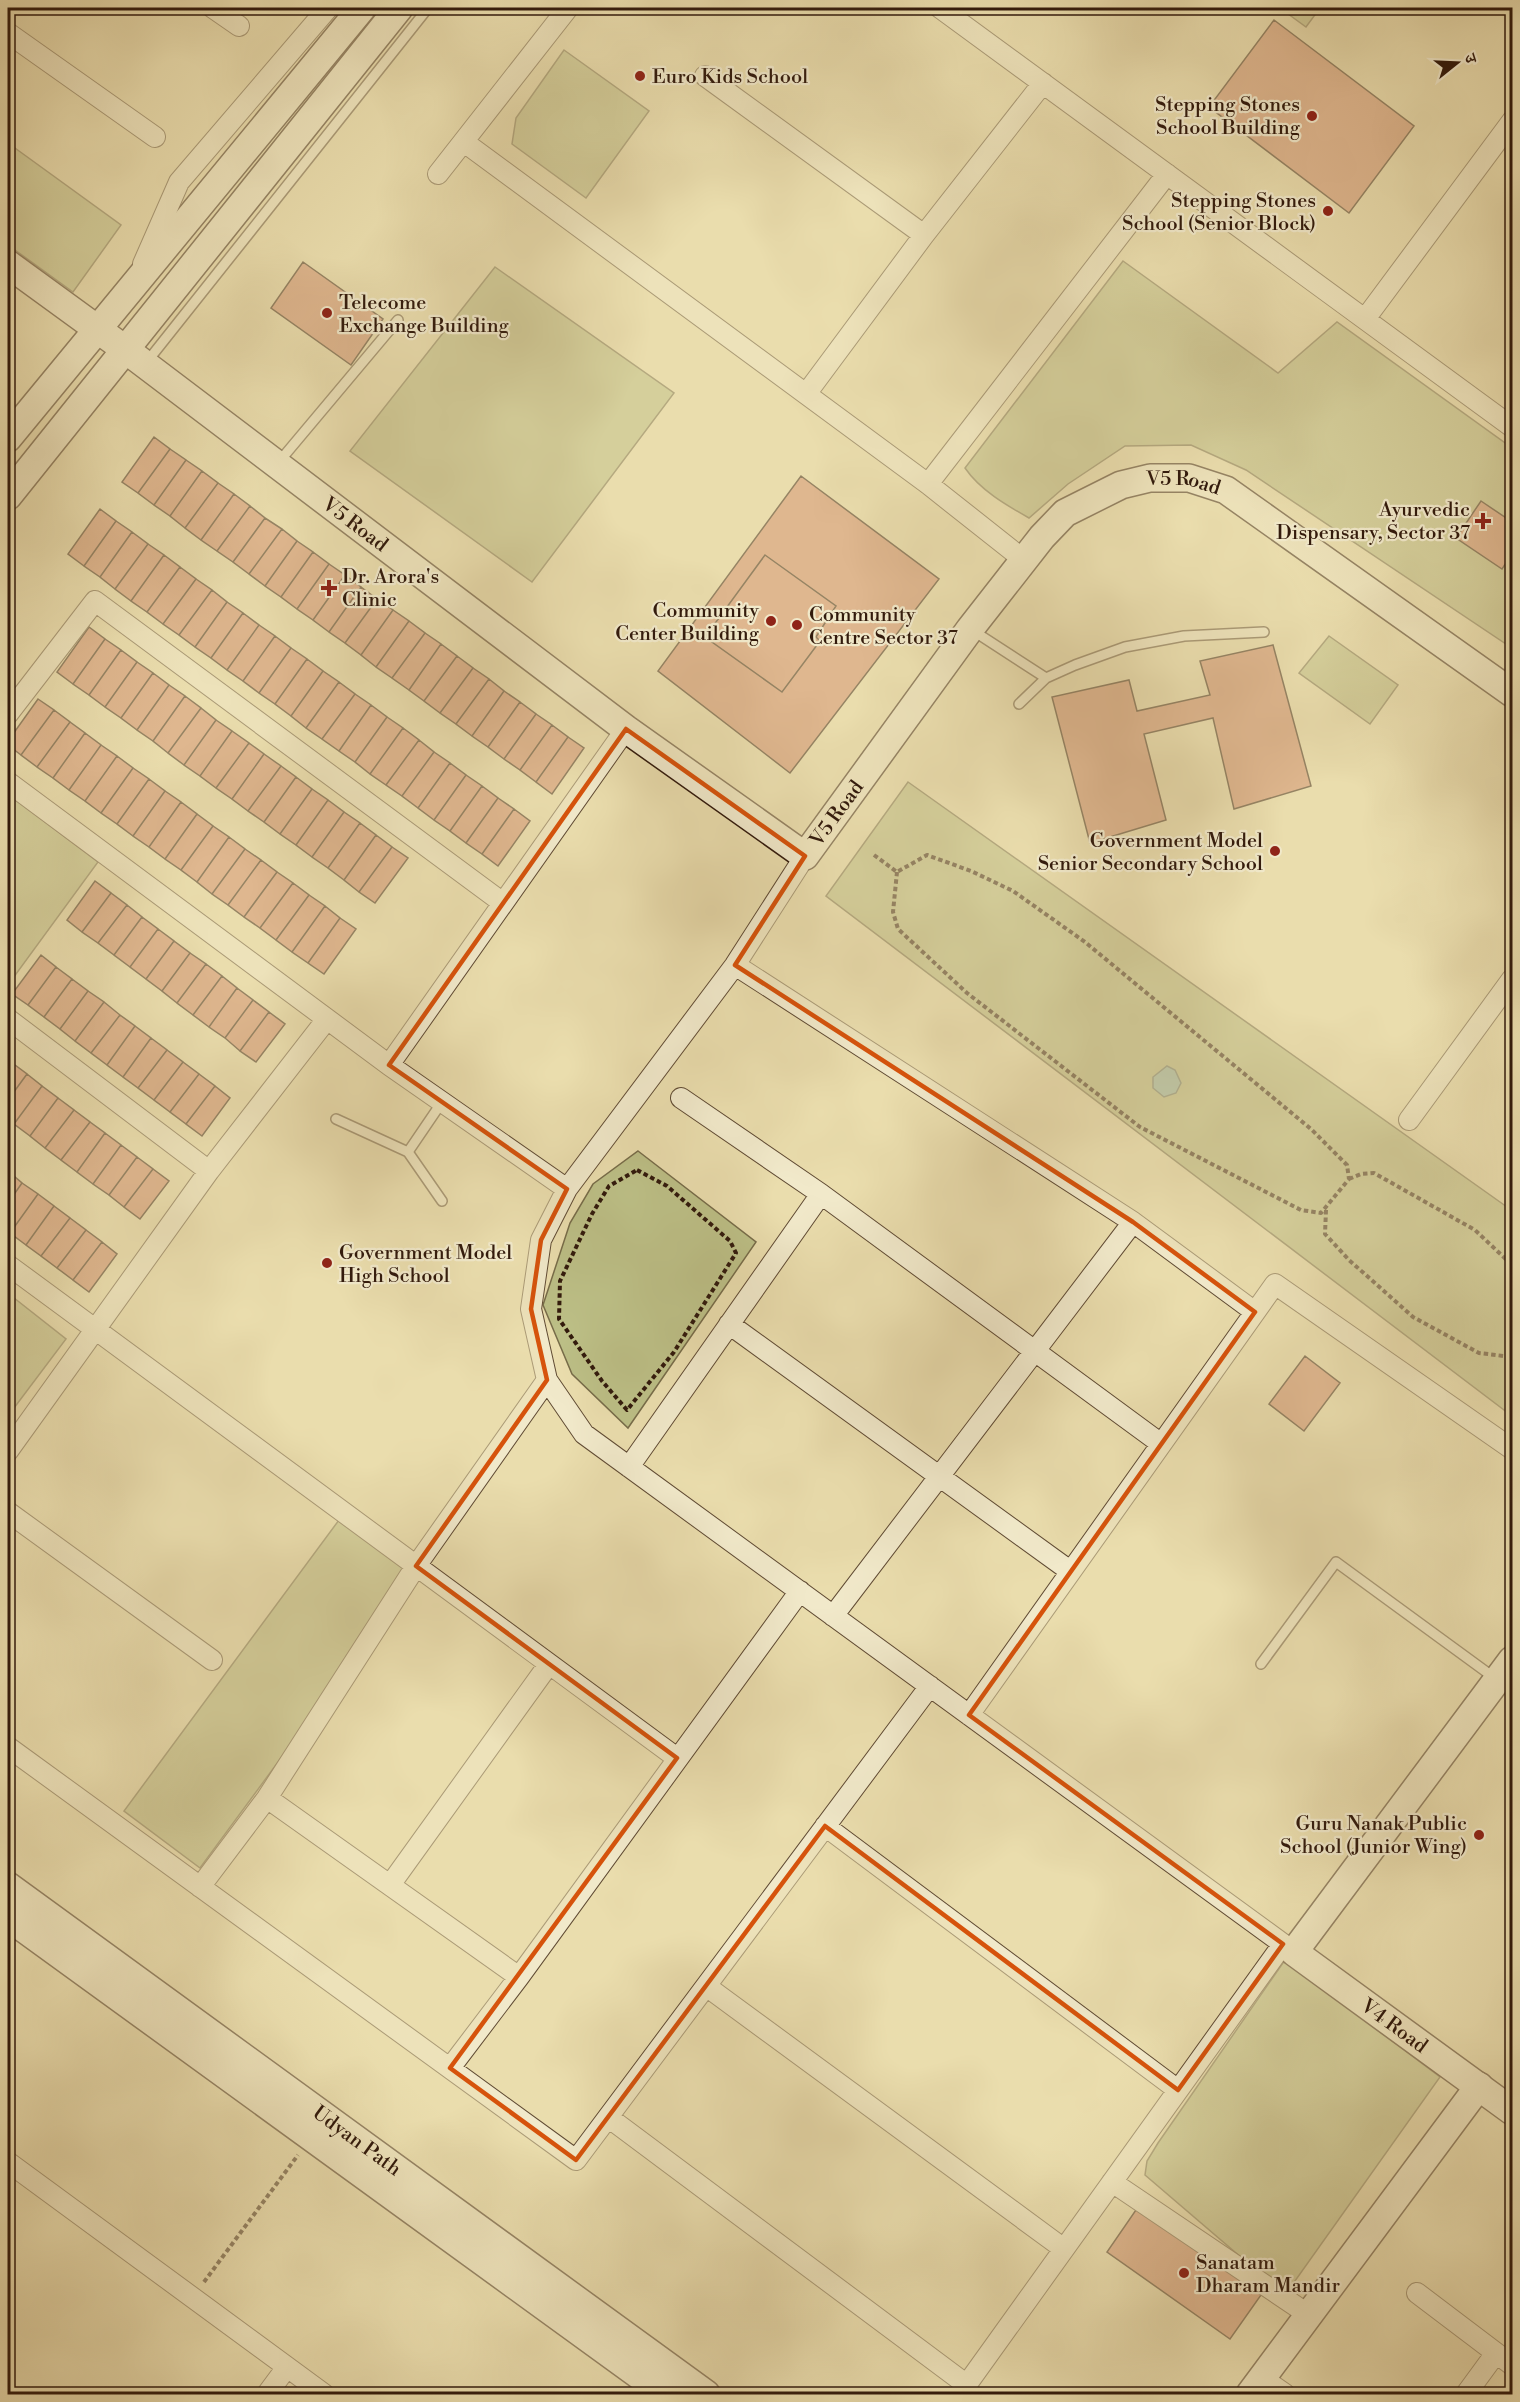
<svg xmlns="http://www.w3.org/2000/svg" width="1520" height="2402" font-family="'Libre Bodoni','Noto Serif Devanagari',serif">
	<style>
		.green { fill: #bcbf86; stroke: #776c49; stroke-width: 1.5 }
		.water { fill: #98bbac; stroke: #6f7b6c; stroke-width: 1.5 }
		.building { fill: #d38b6c; stroke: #321a0c; stroke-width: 1.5 }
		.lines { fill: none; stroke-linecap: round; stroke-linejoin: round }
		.lane-casing { stroke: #604b34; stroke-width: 12 }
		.street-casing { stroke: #604b34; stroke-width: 22 }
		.secondary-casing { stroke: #321a0c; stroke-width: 30 }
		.path { stroke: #321a0c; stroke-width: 4; stroke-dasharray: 4.5 3; stroke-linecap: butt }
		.lane { stroke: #f1e9ca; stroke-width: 9 }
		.street { stroke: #f1e9ca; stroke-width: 20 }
		.secondary { stroke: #f1e9ca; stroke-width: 27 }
		.marked { fill: none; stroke: #d6530c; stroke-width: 4.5; stroke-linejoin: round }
		.poi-dot { fill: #8f2418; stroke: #f1e9ca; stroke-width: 2 }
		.labels { text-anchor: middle; stroke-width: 4.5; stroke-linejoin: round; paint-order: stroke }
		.poi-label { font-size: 20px; fill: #321a0c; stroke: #f1e9ca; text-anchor: start }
		.street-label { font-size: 20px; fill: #321a0c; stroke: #f1e9ca }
	</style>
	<rect width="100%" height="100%" fill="#eaddad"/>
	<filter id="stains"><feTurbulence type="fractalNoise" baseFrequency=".00333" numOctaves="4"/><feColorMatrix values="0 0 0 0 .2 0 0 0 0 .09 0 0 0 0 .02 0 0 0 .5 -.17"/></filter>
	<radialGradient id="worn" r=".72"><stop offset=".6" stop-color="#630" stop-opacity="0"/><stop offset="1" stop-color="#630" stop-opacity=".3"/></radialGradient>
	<!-- green -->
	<path class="green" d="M1280 8H1320L1306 27Z
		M564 50 649 111 586 198 512 144 516 118Z
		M8 143 121 225 73 292 8 245Z
		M1123 261 1278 373 1337 322 1512 448V637L1506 644 1246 470 1191 445 1125 446 1068 484 1029 518C1006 505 980 490 965 468Z
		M495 267 674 393 532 582 350 451Z
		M1329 636 1398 685 1370 724 1299 673Z
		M908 782 1507 1207 1512 1213V1416L826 896Z
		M8 794 98 862 8 985Z
		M638 1151 756 1242 628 1428 572 1374 543 1305 570 1223 593 1184Z
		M9 1294 66 1339 8 1416V1296Z
		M339 1520 415 1576 200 1868 124 1811Z
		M1285 1960 1440 2077 1285 2295 1145 2175 1147 2161 1158 2143Z"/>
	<!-- water -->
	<path class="water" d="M1167 1066 1175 1070 1181 1083 1176 1093 1164 1097 1153 1088V1077Z"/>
	<!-- building -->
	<path class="building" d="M1274 20 1414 126 1349 213 1209 107Z
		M303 262 383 319 351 365 271 308Z
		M154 437 170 449 138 493 122 482Z
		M170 449 186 460 154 505 138 493Z
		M186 460 202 471 170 516 154 505Z
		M202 471 218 483 185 528 170 516Z
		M801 476 939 579 790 773 658 671Z
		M218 483 234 494 201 540 185 528Z
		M234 494 250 506 217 551 201 540Z
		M1481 501 1512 522V554L1502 569 1456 538Z
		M250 506 265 518 233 562 217 551Z
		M100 509 116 521 84 566 68 554Z
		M265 518 282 529 249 574 233 562Z
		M116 521 132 532 100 577 84 566Z
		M282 529 297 541 265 586 249 574Z
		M132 532 148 544 115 589 100 577Z
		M297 541 313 552 281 597 265 586Z
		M148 544 164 555 131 601 115 589Z
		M313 552 329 564 297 609 281 597Z
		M164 555 180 567 147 612 131 601Z
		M765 555 836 606 816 637 820 641 782 692 705 637Z
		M329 564 345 575 313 620 297 609Z
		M180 567 196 579 163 624 147 612Z
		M345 575 361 587 329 632 313 620Z
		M196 579 212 590 179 635 163 624Z
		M361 587 377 599 345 643 329 632Z
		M212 590 227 602 195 647 179 635Z
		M377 599 393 610 361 655 345 643Z
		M227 602 243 613 211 658 195 647Z
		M393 610 409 621 376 667 361 655Z
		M243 613 259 625 227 670 211 658Z
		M409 621 425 633 392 678 376 667Z
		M259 625 275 636 243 681 227 670Z
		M89 627 105 639 73 684 57 672Z
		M425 633 441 644 409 690 392 678Z
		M275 636 291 648 259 693 243 681Z
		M105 639 121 650 89 695 73 684Z
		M441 644 457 656 424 701 409 690Z
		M1273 645 1311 786 1234 809 1213 718 1144 734 1166 820 1090 843 1052 697 1129 680 1137 711 1210 695 1200 661Z
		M291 648 307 659 275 704 259 693Z
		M121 650 137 662 105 707 89 695Z
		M457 656 473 668 440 713 424 701Z
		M307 659 323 671 291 716 275 704Z
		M137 662 153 673 121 718 105 707Z
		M473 668 489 679 456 724 440 713Z
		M323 671 339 682 306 728 291 716Z
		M153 673 169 685 137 730 121 718Z
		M489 679 504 691 472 736 456 724Z
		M339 682 355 694 322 739 306 728Z
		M169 685 185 696 153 741 137 730Z
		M504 691 520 702 488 747 472 736Z
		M355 694 371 705 339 751 322 739Z
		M185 696 201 708 168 753 153 741Z
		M38 699 54 710 21 755 8 745V741Z
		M520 702 536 714 504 759 488 747Z
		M371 705 387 717 355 762 339 751Z
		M201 708 216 720 184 765 168 753Z
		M54 710 70 722 37 767 21 755Z
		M536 714 552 725 520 770 504 759Z
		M387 717 403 728 370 774 355 762Z
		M216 720 232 731 200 776 184 765Z
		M70 722 85 733 53 778 37 767Z
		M552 725 568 737 536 782 520 770Z
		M403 728 419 740 386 785 370 774Z
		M232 731 249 743 216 788 200 776Z
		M85 733 101 745 69 790 53 778Z
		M568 737 584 748 552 794 536 782Z
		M419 740 434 752 402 796 386 785Z
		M249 743 264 754 232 799 216 788Z
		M101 745 117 756 85 801 69 790Z
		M434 752 450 763 418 808 402 796Z
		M264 754 281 766 248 811 232 799Z
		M117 756 133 768 101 813 85 801Z
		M450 763 466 775 434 820 418 808Z
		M281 766 296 777 264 822 248 811Z
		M133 768 149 779 117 824 101 813Z
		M466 775 482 786 450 831 434 820Z
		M296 777 312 789 280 834 264 822Z
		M149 779 165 791 133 836 117 824Z
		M482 786 498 798 466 843 450 831Z
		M312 789 328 800 296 845 280 834Z
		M165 791 181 802 149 847 133 836Z
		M498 798 514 809 482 854 466 843Z
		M328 800 344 812 312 857 296 845Z
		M181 802 197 814 165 859 149 847Z
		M514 809 530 821 498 866 482 854Z
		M344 812 360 823 328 868 312 857Z
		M197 814 213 826 181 870 165 859Z
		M360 823 376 835 344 880 328 868Z
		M213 826 229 837 197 882 181 870Z
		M376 835 392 847 359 892 344 880Z
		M229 837 245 849 212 894 197 882Z
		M392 847 408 858 375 903 359 892Z
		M245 849 261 860 228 905 212 894Z
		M261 860 277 872 244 917 228 905Z
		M277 872 293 883 260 928 244 917Z
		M95 881 111 893 82 932 67 920Z
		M293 883 309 895 276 940 260 928Z
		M111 893 127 905 98 943 82 932Z
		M309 895 325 906 292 952 276 940Z
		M127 905 142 917 114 955 98 943Z
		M325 906 340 918 308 963 292 952Z
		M142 917 158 929 130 967 114 955Z
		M340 918 356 929 324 974 308 963Z
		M158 929 174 941 146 979 130 967Z
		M174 941 190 953 162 991 146 979Z
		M190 953 206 964 177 1003 162 991Z
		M41 955 56 967 28 1005 12 994Z
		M206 964 222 976 193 1015 177 1003Z
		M56 967 72 979 44 1017 28 1005Z
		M222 976 237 988 209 1027 193 1015Z
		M72 979 88 991 60 1029 44 1017Z
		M237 988 253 1000 225 1038 209 1027Z
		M88 991 104 1002 75 1041 60 1029Z
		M253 1000 269 1012 240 1051 225 1038Z
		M104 1002 120 1015 91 1053 75 1041Z
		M269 1012 285 1024 256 1062 240 1051Z
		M120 1015 135 1026 107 1065 91 1053Z
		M135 1026 151 1038 123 1077 107 1065Z
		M151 1038 167 1050 138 1088 123 1077Z
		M167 1050 183 1062 154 1100 138 1088Z
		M11 1062 27 1074 8 1100V1067Z
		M183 1062 199 1074 170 1112 154 1100Z
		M27 1074 42 1086 14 1124 8 1119V1100Z
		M199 1074 215 1086 186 1124 170 1112Z
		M42 1086 58 1098 30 1136 14 1124Z
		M215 1086 230 1098 202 1136 186 1124Z
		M58 1098 74 1110 45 1148 30 1136Z
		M74 1110 90 1122 61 1160 45 1148Z
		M90 1122 105 1133 77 1172 61 1160Z
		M105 1133 121 1145 93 1184 77 1172Z
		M121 1145 137 1157 109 1195 93 1184Z
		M137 1157 153 1169 124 1207 109 1195Z
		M153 1169 169 1181 140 1219 124 1207Z
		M8 1171 22 1183 8 1203Z
		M22 1183 38 1194 10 1233 8 1231V1203Z
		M38 1194 54 1206 26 1245 10 1233Z
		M54 1206 70 1218 41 1256 26 1245Z
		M70 1218 86 1230 57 1268 41 1256Z
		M86 1230 102 1242 73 1280 57 1268Z
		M102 1242 117 1254 89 1292 73 1280Z
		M1305 1356 1340 1383 1304 1431 1269 1404Z
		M1138 2207 1261 2295 1230 2339 1107 2252Z"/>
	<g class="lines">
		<defs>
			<path id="lane" d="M581 8H602
				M146 363 428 8
				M278 463 398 320
				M972 630 1046 678
				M1019 704 1046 678 1075 665 1125 647 1184 636 1264 632
				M336 1119 408 1152
				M442 1201 408 1152 442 1102
				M1261 1664 1336 1562 1496 1679"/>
			<path id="street" d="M213 8 239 26
				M940 8 1512 427
				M8 33 155 137
				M705 76 924 235
				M464 142 928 484 1024 560
				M438 174 568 8
				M143 264 179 182 328 8
				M1365 319 1512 121
				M806 394 924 235 1043 83
				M928 484 1167 174
				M8 714 95 601 503 903
				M8 782 389 1065 567 1189
				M805 856 735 965 567 1189 541 1240 531 1309 547 1380 584 1434 1294 1952
				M735 965 1133 1222 1255 1312
				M8 1019 209 1171
				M389 1065 626 729
				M681 1098 821 1194 1160 1443
				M1409 1120 1512 979
				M8 1265 677 1758
				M729 1324 1070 1571
				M8 1451 209 1171 327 1019
				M629 1467 821 1194
				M8 1512 212 1660
				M833 1616 1133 1222
				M969 1715 1275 1284 1512 1449
				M8 1747 576 2160 930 1686
				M267 1798 519 1977
				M825 1826 1178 2090
				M390 1885 549 1664
				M200 1887 267 1798 416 1566 547 1380
				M706 1986 1064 2249
				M450 2068 519 1977 800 1591
				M608 2117 967 2385
				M8 2162 324 2394
				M1112 2182 1309 2315
				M1417 2293 1512 2365
				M1262 2378 1285 2394
				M267 2394 287 2367
				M960 2394 1283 1944
				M1466 2394 1496 2353"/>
			<g id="secondary">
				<path id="s1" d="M8 264 126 350 626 729 805 856 970 629 1042 537 1065 513 1121 485 1150 478H1189L1226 490 1512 693"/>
				<path d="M8 438 362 8"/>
				<path d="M8 496 399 8"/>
				<path id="s2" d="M1512 1660 1294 1952 1512 2111"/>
				<path id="s3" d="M8 1886 706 2394"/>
				<path d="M8 1917 665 2394"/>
				<path d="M1250 2394 1479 2086"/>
			</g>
		</defs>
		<!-- lane casing -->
		<use href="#lane" class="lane-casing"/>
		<!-- street casing -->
		<use href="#street" class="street-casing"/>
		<!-- secondary casing -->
		<use href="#secondary" class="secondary-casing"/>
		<!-- path -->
		<path class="path" d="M874 855 897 872 927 855 971 871 1013 891 1085 942 1311 1129 1347 1165 1349 1179 1321 1213 1301 1210 1140 1127 967 993 898 929 893 912 897 872
			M637 1170 667 1186 730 1241 736 1253 674 1352 627 1410 602 1381 559 1319 560 1281 592 1214 609 1186Z
			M1349 1179 1361 1174 1374 1173 1475 1230 1512 1265
			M1326 1210 1325 1234 1349 1260 1413 1317 1479 1353 1512 1357
			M204 2282 298 2155"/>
		<!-- lane -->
		<use href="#lane" class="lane"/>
		<!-- street -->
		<use href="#street" class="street"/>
		<!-- secondary -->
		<use href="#secondary" class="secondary"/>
	</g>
	<!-- marked area -->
	<path d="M0 0H1520V2402H0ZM626 729 805 856 735 965 1133 1222 1255 1312 969 1715 1283 1944 1178 2090 825 1826 576 2160 450 2068 677 1758 416 1566 547 1380 531 1309 541 1240 567 1189 389 1065Z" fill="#eaddad" fill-opacity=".55" fill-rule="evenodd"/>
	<path class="marked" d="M626 729 805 856 735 965 1133 1222 1255 1312 969 1715 1283 1944 1178 2090 825 1826 576 2160 450 2068 677 1758 416 1566 547 1380 531 1309 541 1240 567 1189 389 1065Z"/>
	<!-- markers -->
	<g class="poi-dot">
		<circle cx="640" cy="76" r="6"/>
		<circle cx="1312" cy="116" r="6"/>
		<circle cx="1328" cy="211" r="6"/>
		<circle cx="327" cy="313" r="6"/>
		<path d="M1480 512h6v6h6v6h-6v6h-6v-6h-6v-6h6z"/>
		<path d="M326 579h6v6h6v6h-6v6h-6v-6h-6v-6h6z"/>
		<circle cx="771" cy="621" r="6"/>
		<circle cx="797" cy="625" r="6"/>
		<circle cx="1275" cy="851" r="6"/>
		<circle cx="327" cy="1263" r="6"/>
		<circle cx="1479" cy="1835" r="6"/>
		<circle cx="1184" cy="2273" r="6"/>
	</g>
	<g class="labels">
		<!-- poi labels -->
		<g class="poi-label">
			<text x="652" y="83">Euro Kids School</text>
			<text x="1300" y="111" text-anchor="end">Stepping Stones<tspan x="1300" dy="23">School Building</tspan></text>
			<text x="1316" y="207" text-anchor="end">Stepping Stones<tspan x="1316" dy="23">School (Senior Block)</tspan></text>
			<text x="339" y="309">Telecome<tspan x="339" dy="23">Exchange Building</tspan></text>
			<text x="1470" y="516" text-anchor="end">Ayurvedic<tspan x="1470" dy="23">Dispensary, Sector 37</tspan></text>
			<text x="342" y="583">Dr. Arora's<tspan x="342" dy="23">Clinic</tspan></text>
			<text x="759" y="617" text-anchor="end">Community<tspan x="759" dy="23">Center Building</tspan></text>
			<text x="809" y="621">Community<tspan x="809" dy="23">Centre Sector 37</tspan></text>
			<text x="1263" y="847" text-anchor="end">Government Model<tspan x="1263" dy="23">Senior Secondary School</tspan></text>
			<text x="339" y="1259">Government Model<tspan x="339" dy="23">High School</tspan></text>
			<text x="1467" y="1830" text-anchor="end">Guru Nanak Public<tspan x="1467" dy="23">School (Junior Wing)</tspan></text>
			<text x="1196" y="2269">Sanatam<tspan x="1196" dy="23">Dharam Mandir</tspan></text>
		</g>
		<!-- street labels -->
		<g class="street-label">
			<text dy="7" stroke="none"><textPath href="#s1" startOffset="1550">V5 Road</textPath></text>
			<text dy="7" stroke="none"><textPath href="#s1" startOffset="434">V5 Road</textPath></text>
			<text dy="7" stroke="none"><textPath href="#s1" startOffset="1046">V5 Road</textPath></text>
			<text dy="7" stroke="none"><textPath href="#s2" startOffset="489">V4 Road</textPath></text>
			<text dy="7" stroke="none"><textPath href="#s3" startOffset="432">Udyan Path</textPath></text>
		</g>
	</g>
	<!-- margin -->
	<rect width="1520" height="2402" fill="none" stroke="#eaddad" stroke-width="30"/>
	<rect x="9" y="9" width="1502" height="2384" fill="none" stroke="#321a0c" stroke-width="3"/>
	<rect x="15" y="15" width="1490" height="2372" fill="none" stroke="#321a0c" stroke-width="1.5"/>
	<!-- north arrow -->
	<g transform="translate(1457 63) rotate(72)" stroke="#f1e9ca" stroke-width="4.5" paint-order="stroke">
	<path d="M0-4.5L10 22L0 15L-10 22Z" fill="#321a0c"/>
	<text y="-9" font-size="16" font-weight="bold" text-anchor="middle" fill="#321a0c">उ</text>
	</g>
	<rect width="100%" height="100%" filter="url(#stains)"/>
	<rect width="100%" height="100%" fill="url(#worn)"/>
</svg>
